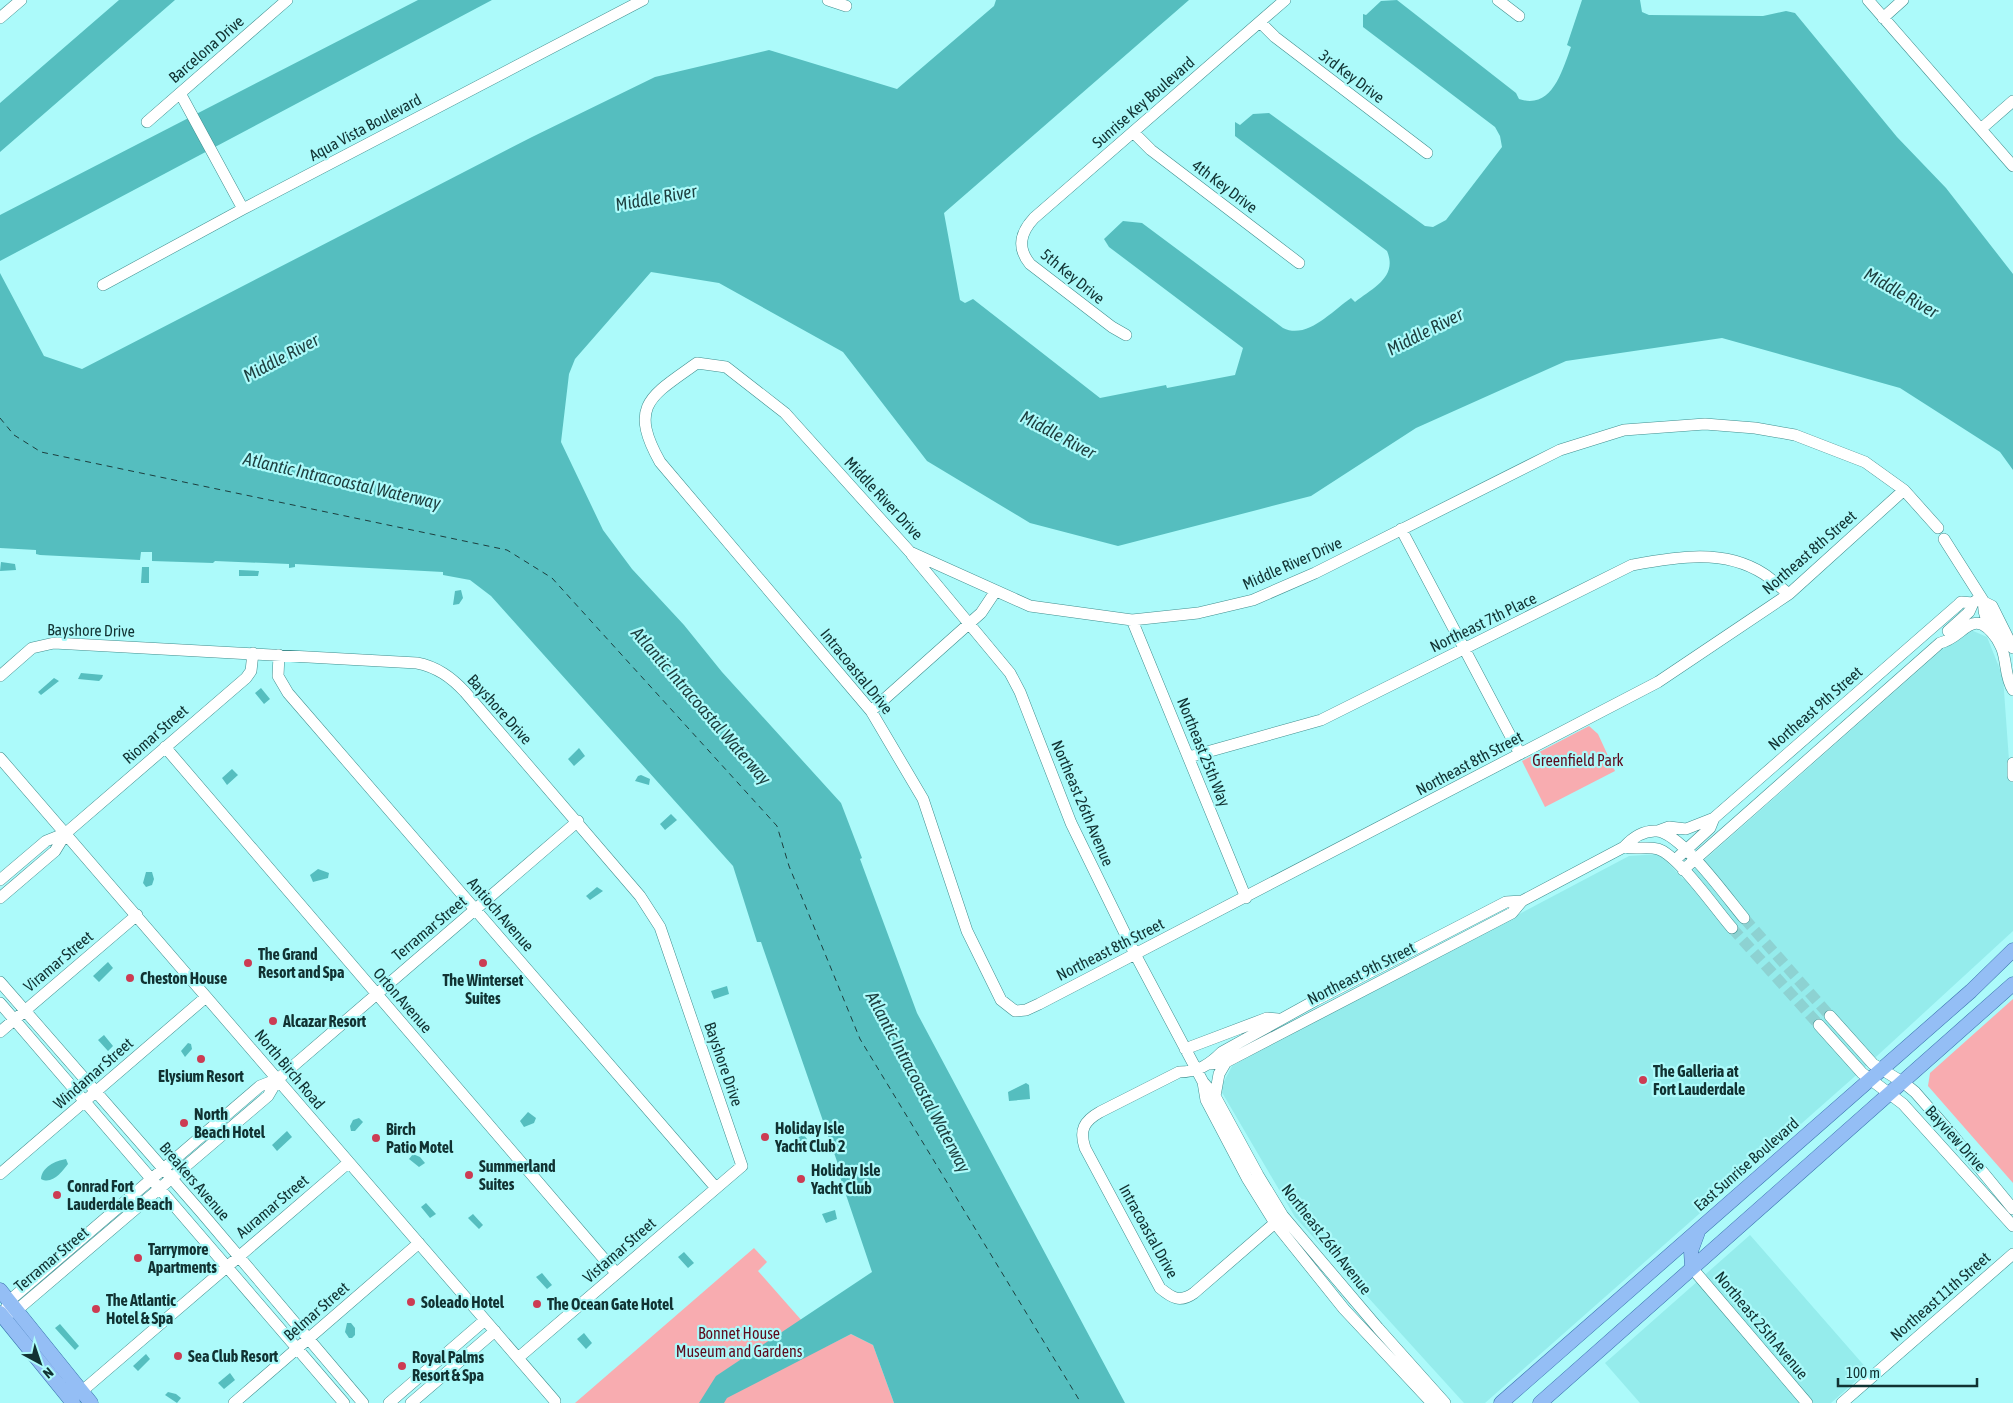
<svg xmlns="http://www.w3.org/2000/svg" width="2013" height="1403" font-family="'Asap Condensed',sans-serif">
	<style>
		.built { fill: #95ecec }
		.green { fill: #f8acb0 }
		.water { fill: #55bebf }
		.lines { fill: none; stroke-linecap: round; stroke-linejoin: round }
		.ferry { stroke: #1d3e3e; stroke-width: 1; stroke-dasharray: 6 5; stroke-linecap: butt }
		.minor-tunnel { stroke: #8dd2d2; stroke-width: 11; stroke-dasharray: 11 5.5; stroke-linecap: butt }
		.minor-casing { stroke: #408e8e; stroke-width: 12 }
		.major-casing { stroke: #3771ad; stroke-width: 15 }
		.minor { stroke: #fff; stroke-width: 11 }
		.major { stroke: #94bef5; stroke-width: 14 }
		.poi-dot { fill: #cc3c53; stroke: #acfafa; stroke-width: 2 }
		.labels { text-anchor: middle; stroke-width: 4.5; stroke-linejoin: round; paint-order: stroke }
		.street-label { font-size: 16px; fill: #113232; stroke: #acfafa }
		.park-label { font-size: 16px; fill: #5e0b1d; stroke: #acfafa }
		.poi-label { font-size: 16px; font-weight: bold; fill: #113232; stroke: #acfafa; text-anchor: start }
		.water-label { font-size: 18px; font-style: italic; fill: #1d3e3e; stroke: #acfafa }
	</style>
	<rect width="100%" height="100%" fill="#acfafa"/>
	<!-- built -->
	<path class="built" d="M1971 630 1987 637 2003 677 2010 774 2013 783V931L1853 1078 1485 1403H1464L1295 1217 1220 1089 1232 1066 1629 856 1660 854 1683 879 1945 647Z
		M1750 1235 1868 1370 1831 1403H1640L1605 1363Z"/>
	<!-- green -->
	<path class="green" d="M1589 726 1598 734 1615 771 1545 807 1522 761Z
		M2013 999V1183L1928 1086 1930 1073Z
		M754 1248 767 1262 758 1271 825 1347 851 1334 873 1345 894 1403H575Z"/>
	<!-- water -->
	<path class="water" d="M119 0H175L0 152V103Z
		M418 0H492L0 261V215Z
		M996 0H1189L944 213 960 300 965 303 973 299 1100 398 1166 385 1167 388 1235 375 1243 348 1109 247 1104 239 1123 221 1142 223 1283 328C1307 340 1332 311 1351 298L1355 302C1373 288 1398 277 1387 251L1235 136V122L1240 125 1253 114 1269 113 1425 226 1433 227 1446 220 1502 147 1500 136 1495 127 1363 27V14L1366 15 1381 1 1397 0 1516 93 1519 99C1552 110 1562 71 1571 47L1567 45 1582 0H1640L1642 12 1649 15 1763 16 1786 11 1795 13 1897 137 1946 188 2013 274V470L2000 452 1900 388 1722 338 1566 361 1416 428 1311 496 1118 546 1030 523 927 461 843 352 719 283 651 272 575 359 569 374 561 442 603 530 632 569 684 625 722 672 841 803 862 858 860 859 917 1013 1125 1403H894L873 1345 851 1334 727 1398 724 1403H699L716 1376 872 1272 839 1174 841 1173 761 942H757L733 866 491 596 470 580 443 575V572L295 564V567L289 568V564L215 561 213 563 152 561V552H141L140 560 40 555 36 554V550L0 548V273L44 356 82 369 532 137 655 77 769 50 897 89 994 6Z
		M1 562 15 564 16 570 0 571Z
		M142 567H149V583H141Z
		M239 570 259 571 258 576H239Z
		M461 590 463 598 459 604 453 605 455 591Z
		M81 673 103 675 102 678 99 681 78 679Z
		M54 678 59 681 41 695 38 692Z
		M261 688 270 699 264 704 255 693Z
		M579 748 585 756 574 766 568 759Z
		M232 769 238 775 227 785 222 778Z
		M641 775 650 779 649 785 635 781 638 776Z
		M671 814 677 820 665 830 660 824Z
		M318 869 329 873 328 878 313 882 310 875Z
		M146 872H152L154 879 152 885 146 887 143 883Z
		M597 887 603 891 590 900 586 896Z
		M108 962 113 968 99 982 93 976Z
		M727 986 729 994 714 999 711 991Z
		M104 1035 113 1046 108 1051 98 1040Z
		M188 1043 191 1044 192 1049 185 1057 181 1051Z
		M1026 1083 1029 1085 1030 1099 1009 1101 1008 1092Z
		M528 1112 536 1118 534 1123 524 1127 520 1121Z
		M359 1118 363 1122 355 1131H351L350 1126 353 1120Z
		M287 1131 292 1137 277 1151 272 1145Z
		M804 1135 807 1139C805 1145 800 1149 795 1150L793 1144 796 1138Z
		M413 1154 420 1157 425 1163 419 1167 409 1159Z
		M66 1159 68 1164C62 1172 52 1185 41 1179 42 1167 55 1161 66 1159Z
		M426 1203 436 1214 430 1218 421 1207Z
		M835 1210 837 1219 826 1223 822 1214Z
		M473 1214 483 1225 479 1229 468 1218Z
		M684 1252 694 1263 688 1268 678 1257Z
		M542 1273 552 1285 547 1289 536 1277Z
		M347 1323H351L355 1328V1335L352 1338H349L345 1332Z
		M60 1324 79 1346 75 1350 55 1328Z
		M584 1333 592 1343 586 1349 577 1339Z
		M146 1354 150 1359 138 1371 133 1366Z
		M230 1373 235 1380 224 1389 218 1383Z
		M168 1392 176 1394 181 1398 177 1403 165 1395Z"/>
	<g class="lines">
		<!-- ferry -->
		<path class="ferry" d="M0 418 14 435 41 452 507 550 552 578 777 826 789 866 860 1039 1081 1403"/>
		<!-- minor-tunnel -->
		<path class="minor-tunnel" d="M1744 918 1830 1016
			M1732 928 1819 1025"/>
		<defs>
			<path id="minor" d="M828 0 846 6
				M1498 0 1519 16
				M1868 0 2013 166
				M0 18 21 0
				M1883 18 1903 0
				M1260 22 1275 37 1427 153
				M180 93 243 209
				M147 122 287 0
				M1982 128 2013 101
				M1133 132 1151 150 1299 263
				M103 285 243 209 643 0
				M1126 335 1112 327 1030 264C1017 248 1020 233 1034 218L1285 0
				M1904 490 1789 594 1658 682 1039 1004 1026 1010 1015 1011 1001 1000 967 931 923 799 871 711 660 462C628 405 651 396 697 363L726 367 785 413 910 552 1030 606 1132 620 1198 613 1253 600 1315 573 1560 450 1624 430 1705 424 1755 428 1795 435 1865 462 1904 490 1938 528
				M1401 529 1520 754
				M1944 539 1984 602 1992 606 2013 648
				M912 555 1010 673 1020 692 1071 823 1135 954 1203 1082 1215 1096 1258 1175 1283 1216 1378 1328 1445 1403
				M1984 602C1981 618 1996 634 2002 649 2007 663 2005 678 2013 690
				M1132 620 1246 898
				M1948 631 1969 612 1973 603 1978 599
				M279 655 278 676 288 693 716 1188
				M0 676 32 648 54 643 417 663C437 667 451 677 465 692L640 896 660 927 742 1166 518 1358
				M871 711 981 613 995 592
				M165 747 616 1273
				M1189 757 1321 720 1632 565C1676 557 1724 548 1764 574 1773 580 1781 588 1789 594
				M0 758 555 1401
				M2013 763V776
				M1658 831 1669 827 1686 829 1714 818
				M1624 847C1636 850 1646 846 1658 849 1678 855 1717 911 1732 928
				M1675 860 1710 828 1714 818 1958 605 1961 602 1973 603
				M1683 870 1940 643C1964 638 1972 604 1997 639
				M0 880 46 841 66 833 246 678 251 671 253 653
				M0 898 55 851 66 833
				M0 982 201 1212 363 1403
				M0 1003 344 1403
				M1830 1016 1873 1064 1904 1083 1915 1092 1950 1132 2013 1209
				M1819 1025 1862 1073 1903 1104 2013 1226
				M0 1032 137 915
				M1185 1049 1267 1018 1278 1019
				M1210 1064 1226 1062 1512 913 1522 901
				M1203 1082 1206 1100 1247 1178 1275 1223 1344 1309 1432 1403
				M1215 1096 1219 1074 1226 1062
				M0 1174 206 997
				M1283 1216 1194 1293C1180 1303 1172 1298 1160 1288L1085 1148C1079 1130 1084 1121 1100 1112L1179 1072C1198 1072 1209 1065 1222 1052L1316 1000 1506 902 1522 901 1624 847C1633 837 1643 830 1657 831 1681 833 1728 899 1744 918
				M1692 1268 1807 1403
				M6 1309 9 1301 260 1086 278 1079
				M9 1313 17 1310 268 1096 278 1079 578 821
				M81 1392 348 1163
				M234 1403 419 1243
				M389 1403 485 1320
				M411 1403 495 1331
				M1842 1403 2013 1254"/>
			<path id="major" d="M1692 1268 1691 1251 1698 1232
				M0 1290 91 1403
				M0 1313 73 1403
				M1501 1403 1971 991 2013 950
				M1540 1403 2013 984"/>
		</defs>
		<!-- minor casing -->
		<use href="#minor" class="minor-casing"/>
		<!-- major casing -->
		<use href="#major" class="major-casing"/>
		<!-- minor -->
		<use href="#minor" class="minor"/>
		<!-- major -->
		<use href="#major" class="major"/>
	</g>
	<!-- markers -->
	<g class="poi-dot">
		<circle cx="248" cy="963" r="5"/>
		<circle cx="483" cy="963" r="5"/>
		<circle cx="130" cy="978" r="5"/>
		<circle cx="273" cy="1021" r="5"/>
		<circle cx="201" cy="1059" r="5"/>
		<circle cx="1643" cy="1080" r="5"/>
		<circle cx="184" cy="1123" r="5"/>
		<circle cx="765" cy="1137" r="5"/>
		<circle cx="376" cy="1138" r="5"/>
		<circle cx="469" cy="1175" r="5"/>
		<circle cx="801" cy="1179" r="5"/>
		<circle cx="57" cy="1195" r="5"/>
		<circle cx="138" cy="1258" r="5"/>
		<circle cx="411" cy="1302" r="5"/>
		<circle cx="537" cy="1304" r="5"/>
		<circle cx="96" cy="1309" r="5"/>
		<circle cx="178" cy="1356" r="5"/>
		<circle cx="402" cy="1366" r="5"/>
	</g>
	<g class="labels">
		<!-- street labels -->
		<g class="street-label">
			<text transform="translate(206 49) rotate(-41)" y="6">Barcelona Drive</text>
			<text transform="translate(1352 76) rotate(37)" y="6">3rd Key Drive</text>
			<text transform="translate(1143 102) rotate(-41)" y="6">Sunrise Key Boulevard</text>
			<text transform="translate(365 127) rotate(-28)" y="6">Aqua Vista Boulevard</text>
			<text transform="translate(1225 186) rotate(37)" y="6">4th Key Drive</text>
			<text transform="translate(1073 276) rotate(39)" y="6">5th Key Drive</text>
			<text transform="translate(884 498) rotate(47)" y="6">Middle River Drive</text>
			<text transform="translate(1809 552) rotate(-41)" y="6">Northeast 8th Street</text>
			<text transform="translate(1292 563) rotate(-24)" y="6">Middle River Drive</text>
			<text transform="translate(1483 622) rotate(-26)" y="6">Northeast 7th Place</text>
			<text transform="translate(91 630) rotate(1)" y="6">Bayshore Drive</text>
			<text transform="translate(857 671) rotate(51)" y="6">Intracoastal Drive</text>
			<text transform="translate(1815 708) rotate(-41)" y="6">Northeast 9th Street</text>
			<text transform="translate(500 709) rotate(48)" y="6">Bayshore Drive</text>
			<text transform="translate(155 734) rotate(-41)" y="6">Riomar Street</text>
			<text transform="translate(1204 752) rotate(68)" y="6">Northeast 25th Way</text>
			<text transform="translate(1469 763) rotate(-28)" y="6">Northeast 8th Street</text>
			<text transform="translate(1083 803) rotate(67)" y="6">Northeast 26th Avenue</text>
			<text transform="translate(501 914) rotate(49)" y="6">Antioch Avenue</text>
			<text transform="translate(429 928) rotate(-40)" y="6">Terramar Street</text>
			<text transform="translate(1110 949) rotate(-27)" y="6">Northeast 8th Street</text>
			<text transform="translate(58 961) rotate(-40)" y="6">Viramar Street</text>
			<text transform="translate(1361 973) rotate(-27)" y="6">Northeast 9th Street</text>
			<text transform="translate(403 1000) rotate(49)" y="6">Orton Avenue</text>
			<text transform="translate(724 1064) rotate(71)" y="6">Bayshore Drive</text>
			<text transform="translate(290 1069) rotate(50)" y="6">North Birch Road</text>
			<text transform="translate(93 1073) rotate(-41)" y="6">Windamar Street</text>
			<text transform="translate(1956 1138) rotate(48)" y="6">Bayview Drive</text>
			<text transform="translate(1746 1164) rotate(-41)" y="6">East Sunrise Boulevard</text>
			<text transform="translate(195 1181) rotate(49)" y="6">Breakers Avenue</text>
			<text transform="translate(272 1206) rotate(-40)" y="6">Auramar Street</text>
			<text transform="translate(1149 1231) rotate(61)" y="6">Intracoastal Drive</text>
			<text transform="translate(1327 1239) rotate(52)" y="6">Northeast 26th Avenue</text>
			<text transform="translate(619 1250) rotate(-41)" y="6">Vistamar Street</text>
			<text transform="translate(51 1259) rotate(-40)" y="6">Terramar Street</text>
			<text transform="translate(1940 1296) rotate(-41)" y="6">Northeast 11th Street</text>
			<text transform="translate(316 1311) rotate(-41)" y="6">Belmar Street</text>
			<text transform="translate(1762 1325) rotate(50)" y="6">Northeast 25th Avenue</text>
		</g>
		<!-- park labels -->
		<g class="park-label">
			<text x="1578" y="766">Greenfield Park</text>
			<text x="739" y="1339">Bonnet House<tspan x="739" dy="18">Museum and Gardens</tspan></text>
		</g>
		<!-- poi labels -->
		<g class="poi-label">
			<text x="258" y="960">The Grand<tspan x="258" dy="18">Resort and Spa</tspan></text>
			<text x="140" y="984">Cheston House</text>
			<text x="483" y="986" text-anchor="middle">The Winterset<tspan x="483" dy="18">Suites</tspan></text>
			<text x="283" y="1027">Alcazar Resort</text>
			<text x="1653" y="1077">The Galleria at<tspan x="1653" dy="18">Fort Lauderdale</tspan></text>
			<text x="201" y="1082" text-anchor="middle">Elysium Resort</text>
			<text x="194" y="1120">North<tspan x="194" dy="18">Beach Hotel</tspan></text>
			<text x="775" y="1134">Holiday Isle<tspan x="775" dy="18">Yacht Club 2</tspan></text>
			<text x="386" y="1135">Birch<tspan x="386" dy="18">Patio Motel</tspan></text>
			<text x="479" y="1172">Summerland<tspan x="479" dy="18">Suites</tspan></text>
			<text x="811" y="1176">Holiday Isle<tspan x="811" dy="18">Yacht Club</tspan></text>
			<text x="67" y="1192">Conrad Fort<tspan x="67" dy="18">Lauderdale Beach</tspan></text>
			<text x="148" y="1255">Tarrymore<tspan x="148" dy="18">Apartments</tspan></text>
			<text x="106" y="1306">The Atlantic<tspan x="106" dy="18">Hotel &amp; Spa</tspan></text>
			<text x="421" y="1308">Soleado Hotel</text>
			<text x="547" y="1310">The Ocean Gate Hotel</text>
			<text x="188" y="1362">Sea Club Resort</text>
			<text x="412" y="1363">Royal Palms<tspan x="412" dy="18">Resort &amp; Spa</tspan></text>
		</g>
		<!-- water labels -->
		<g class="water-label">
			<text transform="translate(656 198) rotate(-10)" y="6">Middle River</text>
			<text transform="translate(1901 293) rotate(30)" y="6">Middle River</text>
			<text transform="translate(1425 332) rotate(-27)" y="6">Middle River</text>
			<text transform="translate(281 358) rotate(-28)" y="6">Middle River</text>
			<text transform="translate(1058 435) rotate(28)" y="6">Middle River</text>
			<text transform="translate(342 481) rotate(13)" y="6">Atlantic Intracoastal Waterway</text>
			<text transform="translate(701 706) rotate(49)" y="6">Atlantic Intracoastal Waterway</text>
			<text transform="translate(918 1082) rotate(62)" y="6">Atlantic Intracoastal Waterway</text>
		</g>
	</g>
	<!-- north arrow -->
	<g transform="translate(40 1363) rotate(140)" stroke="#acfafa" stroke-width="4" paint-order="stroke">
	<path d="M0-4L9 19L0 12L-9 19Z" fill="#113232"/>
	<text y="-8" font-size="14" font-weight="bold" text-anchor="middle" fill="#113232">N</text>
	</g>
	<!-- scale -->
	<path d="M1838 1378v8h139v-8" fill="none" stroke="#113232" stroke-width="2.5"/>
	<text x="1846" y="1378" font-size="15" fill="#113232" stroke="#acfafa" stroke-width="4" paint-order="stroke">100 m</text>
</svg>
